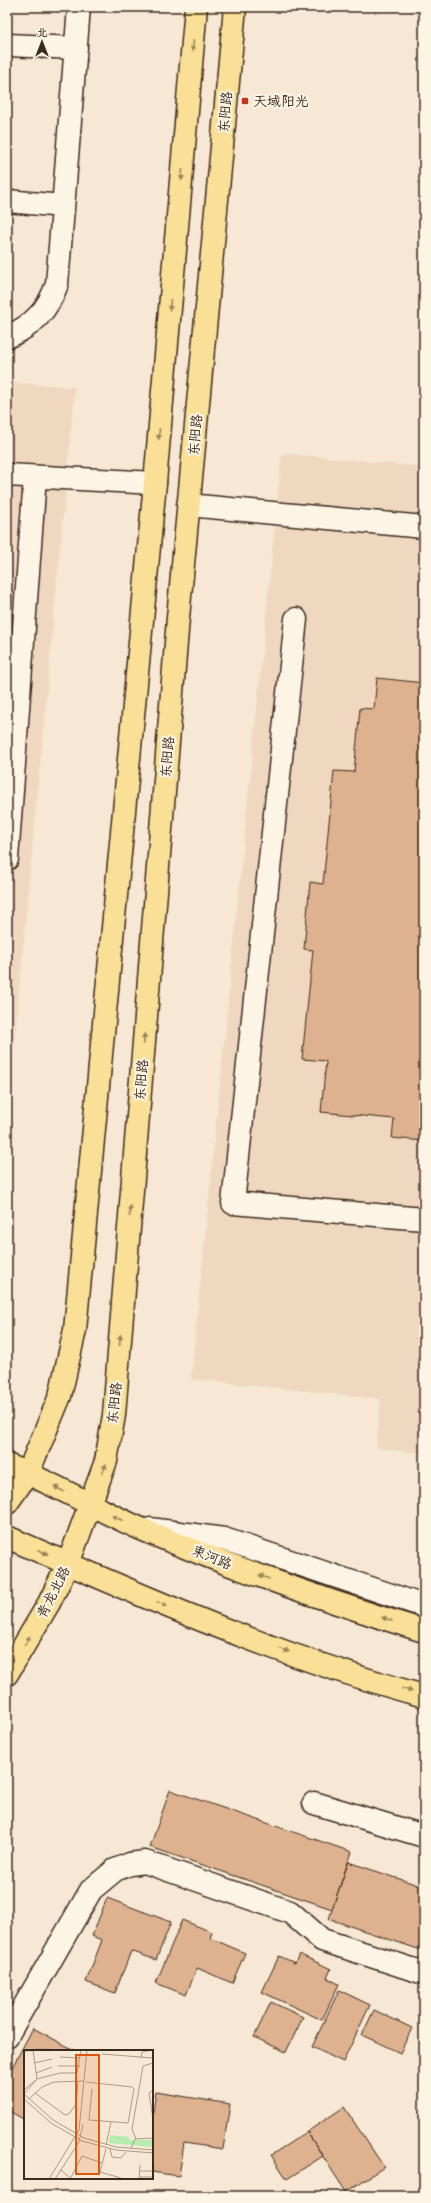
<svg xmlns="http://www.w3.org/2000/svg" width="431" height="2203" font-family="'Balsamiq Sans','LXGW WenKai TC',sans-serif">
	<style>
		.built { fill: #efd8bf }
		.building { fill: #deb28e; stroke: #3b2a1e }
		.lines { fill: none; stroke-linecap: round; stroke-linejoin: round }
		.minor-casing { stroke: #3b2a1e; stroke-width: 25 }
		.major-casing { stroke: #3b2a1e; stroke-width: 25 }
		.minor { stroke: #fcf5e5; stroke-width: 22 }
		.major { stroke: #fadf96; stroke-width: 22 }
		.oneway { fill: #9a845a }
		.poi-dot { fill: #c8321e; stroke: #fcf5e5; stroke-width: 1.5 }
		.labels { text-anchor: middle; stroke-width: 4; stroke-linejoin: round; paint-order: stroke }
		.poi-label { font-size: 14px; fill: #3b2a1e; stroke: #fcf5e5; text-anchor: start }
		.street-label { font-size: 14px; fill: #3b2a1e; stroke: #fcf5e5 }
		.inset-road { fill: none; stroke: #ab9c8b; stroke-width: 1 }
		.view { fill: #df570d; fill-opacity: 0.15; stroke: #df570d; stroke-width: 2 }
		.inset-edge { fill: none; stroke: #3b2a1e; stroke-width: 2 }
	</style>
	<rect width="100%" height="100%" fill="#f6e8d4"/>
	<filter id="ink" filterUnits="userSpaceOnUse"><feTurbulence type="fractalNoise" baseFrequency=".025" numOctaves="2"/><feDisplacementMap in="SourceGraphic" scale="8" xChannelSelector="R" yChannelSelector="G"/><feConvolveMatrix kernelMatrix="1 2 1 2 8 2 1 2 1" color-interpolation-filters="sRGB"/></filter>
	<g filter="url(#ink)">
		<!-- built -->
		<path class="built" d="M7 382 75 387 7 1121Z
			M282 453 424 467V1453L376 1448 381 1399 191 1379Z"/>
		<!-- building -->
		<path class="building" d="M377 678 424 683V1141L392 1138 394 1119 321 1112 326 1061 302 1059 313 950 304 949 310 882 323 884 334 771 354 772 360 708 374 709Z
			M170 1790 352 1852 332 1909 150 1847Z
			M348 1862 424 1887V1951L329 1919Z
			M107 1898 171 1922 156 1960 131 1951 115 1993 86 1982 102 1940 92 1936Z
			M182 1920 212 1932 210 1938 245 1953 232 1983 197 1968 186 1995 156 1983Z
			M299 1954 331 1969 327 1978 339 1984 322 2020 262 1992 279 1956 295 1963Z
			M339 1990 370 2005 343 2062 312 2047Z
			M271 2002 303 2017 286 2052 254 2037Z
			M374 2010 412 2028 400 2053 362 2035Z
			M33 2028 76 2051H25V2120L7 2110V2077Z
			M156 2092 230 2104 223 2149 184 2143 179 2176 152 2172V2118Z
			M344 2107 384 2167 346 2192 307 2132Z
			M307 2132 323 2156 287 2179 271 2155Z"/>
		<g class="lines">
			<defs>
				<path id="minor" d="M7 45 76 48
					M7 201 63 206
					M7 337C33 326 48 310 57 284L79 7
					M7 475 155 483
					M188 505 424 527
					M296 619 233 1203 424 1219
					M7 859 35 477
					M150 1529 224 1539 424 1606
					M314 1803 424 1836
					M7 2036 91 1890 115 1870 130 1864 145 1862 290 1912 322 1940 424 1973"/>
				<path id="major" d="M7 1465C52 1482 94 1508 139 1528 232 1568 327 1601 424 1631
					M7 1503 28 1473 60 1396 75 1330 155 483 196 7
					M7 1537C143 1597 280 1657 424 1696
					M7 1674 49 1603 68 1564 106 1461 114 1415 178 618 235 7"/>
			</defs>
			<!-- minor casing -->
			<use href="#minor" class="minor-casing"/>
			<!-- major casing -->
			<use href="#major" class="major-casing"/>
			<!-- minor -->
			<use href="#minor" class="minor"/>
			<!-- major -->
			<use href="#major" class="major"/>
		</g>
		<!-- one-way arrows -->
		<defs><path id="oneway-solid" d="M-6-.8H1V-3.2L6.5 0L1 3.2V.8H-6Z"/></defs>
		<g class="oneway">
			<use href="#oneway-solid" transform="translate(193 46) rotate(95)"/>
			<use href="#oneway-solid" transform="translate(182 175) rotate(95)"/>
			<use href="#oneway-solid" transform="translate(170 305) rotate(95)"/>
			<use href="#oneway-solid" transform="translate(159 434) rotate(95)"/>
			<use href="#oneway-solid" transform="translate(144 1039) rotate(-85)"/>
			<use href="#oneway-solid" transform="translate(130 1211) rotate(-85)"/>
			<use href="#oneway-solid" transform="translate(120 1340) rotate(-85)"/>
			<use href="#oneway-solid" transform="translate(104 1469) rotate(-69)"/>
			<use href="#oneway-solid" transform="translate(59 1489) rotate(-152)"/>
			<use href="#oneway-solid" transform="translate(117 1518) rotate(-156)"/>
			<use href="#oneway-solid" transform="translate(43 1552) rotate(24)"/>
			<use href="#oneway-solid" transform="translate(264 1577) rotate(-160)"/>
			<use href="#oneway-solid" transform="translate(162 1604) rotate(22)"/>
			<use href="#oneway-solid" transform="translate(387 1619) rotate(-163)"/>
			<use href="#oneway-solid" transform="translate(27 1641) rotate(-59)"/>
			<use href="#oneway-solid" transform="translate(284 1650) rotate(20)"/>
			<use href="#oneway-solid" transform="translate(407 1690) rotate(18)"/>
		</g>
	</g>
	<!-- markers -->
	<rect class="poi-dot" x="241" y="97" width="8" height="8" rx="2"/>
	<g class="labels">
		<!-- poi labels -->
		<g class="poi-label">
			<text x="253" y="106">天域阳光</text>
		</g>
		<!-- street labels -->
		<g class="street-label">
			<text transform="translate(225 112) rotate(-85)" y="5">东阳路</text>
			<text transform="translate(195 435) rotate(-85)" y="5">东阳路</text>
			<text transform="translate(167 757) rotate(-85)" y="5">东阳路</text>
			<text transform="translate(141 1080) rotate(-85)" y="5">东阳路</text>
			<text transform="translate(114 1403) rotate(-84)" y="5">东阳路</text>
			<text transform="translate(212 1557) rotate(22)" y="5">束河路</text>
			<text transform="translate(53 1592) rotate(-63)" y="5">青龙北路</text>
		</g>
	</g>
	<!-- overview -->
	<g transform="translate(24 2050)">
		<rect width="129" height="129" fill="#f6e8d4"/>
		<path d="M86 85 105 87V90H129V97L85 93Z" fill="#b6edaf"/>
		<path class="inset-road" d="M0 1 26 0M78 4 129 8M36 7 56 8M117 8 118 2 129 0M10 13 28 9M34 16H56M12 23 28 17M62 32 108 37 110 39 104 73 65 70 68 39M0 40 13 29 36 23H53L57 0M129 40 125 43 129 69M11 43 41 65 45 64 52 54 54 31M0 44 13 29 9 0M0 44 29 70 60 88 92 97 129 100M0 49 27 73 58 91 92 100 129 103M5 49 18 37 30 32 60 31M112 89 108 79 119 16 129 13M82 95 87 72M107 98 111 89 129 88M82 99 76 122 97 128M86 99 88 107 97 108 102 102M37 120 46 128M116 121H129M115 127H129M25 129 55 80 63 0M31 129 55 92 59 74M46 129 58 106 78 113M115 129 116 115"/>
		<path class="view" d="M52 5H75V124H52Z"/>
		<rect width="129" height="129" class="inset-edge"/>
	</g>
	<!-- margin -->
	<rect width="431" height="2203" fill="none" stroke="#fcf5e5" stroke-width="24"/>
	<rect x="12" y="12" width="407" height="2179" fill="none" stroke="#3b2a1e" stroke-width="1.5" filter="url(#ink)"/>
	<!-- north arrow -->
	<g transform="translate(42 42)" stroke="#fcf5e5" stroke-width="3" paint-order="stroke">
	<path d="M0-3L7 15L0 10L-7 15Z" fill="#3b2a1e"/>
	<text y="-6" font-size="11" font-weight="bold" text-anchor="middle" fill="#3b2a1e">北</text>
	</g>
</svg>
